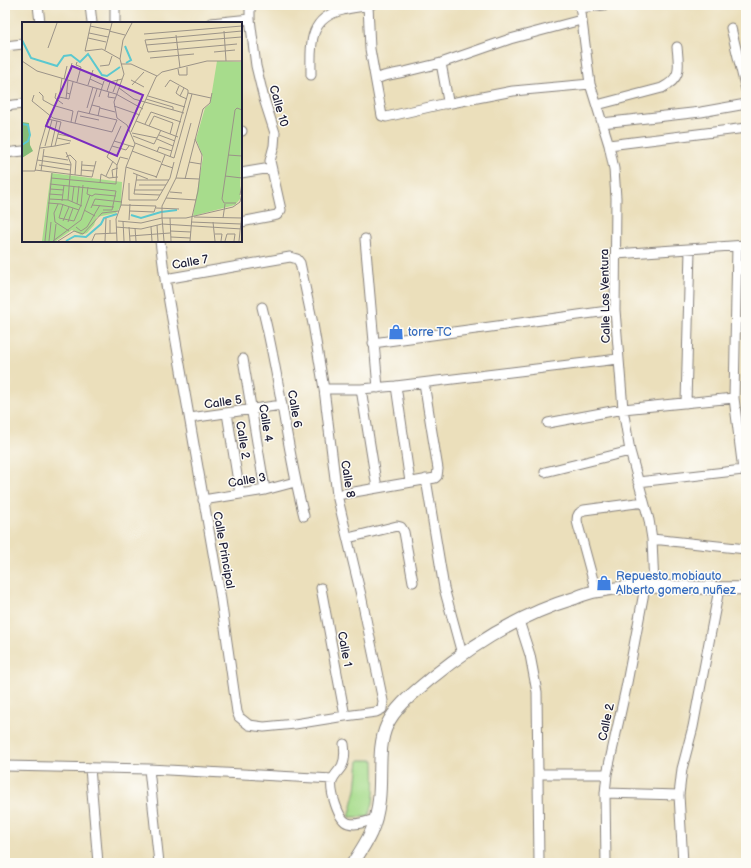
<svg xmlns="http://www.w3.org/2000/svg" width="751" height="868" font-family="'Balsamiq Sans',sans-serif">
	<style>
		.green { fill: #a7dc8c; stroke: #647f64 }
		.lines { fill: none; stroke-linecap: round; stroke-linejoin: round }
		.minor-casing { stroke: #86807b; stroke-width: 11 }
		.tertiary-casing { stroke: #86807b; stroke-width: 14 }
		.minor { stroke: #fff; stroke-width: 9 }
		.tertiary { stroke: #fff; stroke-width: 12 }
		.labels { text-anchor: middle; stroke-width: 3; stroke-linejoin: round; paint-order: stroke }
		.street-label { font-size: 12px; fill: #22223b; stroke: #fdfcf7 }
		.shop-label { font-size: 12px; fill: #366cbe; stroke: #fdfcf7; text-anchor: start }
		.inset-river { fill: none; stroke: #5bc8cf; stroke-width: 2 }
		.inset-road { fill: none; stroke: #9b9388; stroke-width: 1 }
		.view { fill: #7b2cbf; fill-opacity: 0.15; stroke: #7b2cbf; stroke-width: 2 }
		.inset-edge { fill: none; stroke: #22223b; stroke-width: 2 }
	</style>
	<rect width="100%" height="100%" fill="#fdfcf7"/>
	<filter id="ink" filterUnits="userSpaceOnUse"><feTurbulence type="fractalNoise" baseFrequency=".025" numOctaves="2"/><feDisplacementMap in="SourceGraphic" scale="8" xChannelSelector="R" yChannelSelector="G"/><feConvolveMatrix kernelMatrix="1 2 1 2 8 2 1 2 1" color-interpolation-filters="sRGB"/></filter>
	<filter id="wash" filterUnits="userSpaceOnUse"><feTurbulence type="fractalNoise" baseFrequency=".012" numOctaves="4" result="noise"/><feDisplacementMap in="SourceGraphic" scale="16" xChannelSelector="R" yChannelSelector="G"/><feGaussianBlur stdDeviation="0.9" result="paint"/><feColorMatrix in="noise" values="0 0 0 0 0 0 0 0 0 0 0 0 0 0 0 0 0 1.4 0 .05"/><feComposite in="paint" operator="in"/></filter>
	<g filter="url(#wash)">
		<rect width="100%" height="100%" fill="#ebdfbb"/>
		<!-- green -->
		<path class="green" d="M359 760H374C374 778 377 801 368 817H349L356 790Z"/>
	</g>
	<g filter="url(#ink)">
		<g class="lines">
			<defs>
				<path id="minor" d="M38 5 40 23
					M90 5 92 23
					M115 5V23
					M368 5 370 49 382 116 386 117 447 103 448 101 441 63
					M580 5 590 84 609 145 614 169 616 198 615 310 623 409 630 451 649 520 652 539 654 587
					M580 8 604 5
					M211 23 250 19
					M731 28 746 90
					M5 46 23 44
					M311 75C311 47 307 18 343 10 352 7 361 7 371 5
					M376 79 384 76 404 72 441 63 510 39 581 20
					M446 104 513 91 590 84
					M597 105 662 88C682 78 679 68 677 47
					M5 106 23 104
					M602 123 701 112 746 104
					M241 131H242
					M609 145 746 128
					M5 153 23 151
					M241 173 271 168
					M241 222 277 215 281 210 270 161 274 146 275 133 264 99 256 66 250 19V5
					M365 239 378 388
					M160 241 165 279 220 593 237 712 239 717 249 725 264 727 295 724 345 716 376 712 382 709
					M737 246 734 398 743 470
					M616 254 746 245
					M165 279 290 257 297 259 300 263 313 324 324 389 337 495 361 595 383 701 382 709
					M262 307C280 376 286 447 304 516
					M373 343 615 310
					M243 359 265 490
					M396 386 410 482
					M324 389H361L396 386 618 359
					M361 389 377 488
					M686 403 690 250
					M227 413 240 494
					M190 418 282 405
					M548 423 623 409 734 398
					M545 472 630 451
					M426 479 444 588 462 654
					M638 482 743 470 746 472
					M337 495 435 478 437 476 438 469 424 383
					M203 500 265 490 295 482
					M348 538 397 526 401 527 404 532 413 582
					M652 539 746 549
					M321 588 345 716
					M596 591 578 525C576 518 577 513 584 510L644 502
					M519 621 530 655 537 692 539 863
					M344 744C345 751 345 760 342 766 339 771 334 775 332 781 330 791 338 820 348 823 357 826 367 821 375 819
					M5 766 149 769 333 779
					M90 768 98 863
					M149 769 159 863
					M538 774H607
					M605 793 679 795
					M606 863 605 793 607 774 626 688 645 587
					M683 863 679 795 682 769 693 727 719 589"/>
				<path id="tertiary" d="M353 863C368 840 376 828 379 800 382 776 377 746 387 725 396 706 415 692 430 679 473 644 521 614 575 598 582 595 590 592 598 591 646 582 697 590 746 588"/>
			</defs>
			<!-- minor casing -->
			<use href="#minor" class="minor-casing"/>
			<!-- tertiary casing -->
			<use href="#tertiary" class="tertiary-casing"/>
			<!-- minor -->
			<use href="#minor" class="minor"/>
			<!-- tertiary -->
			<use href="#tertiary" class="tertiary"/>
		</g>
	</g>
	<!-- icons -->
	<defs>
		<symbol id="shop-bare" viewBox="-9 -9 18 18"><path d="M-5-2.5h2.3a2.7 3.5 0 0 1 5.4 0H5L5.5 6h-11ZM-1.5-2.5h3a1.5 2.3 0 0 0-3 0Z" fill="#3f7fe0" stroke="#fdfcf7" stroke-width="2.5" paint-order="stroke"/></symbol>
	</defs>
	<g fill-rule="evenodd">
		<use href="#shop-bare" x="385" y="321" width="22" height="22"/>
		<use href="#shop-bare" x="593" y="572" width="22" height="22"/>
	</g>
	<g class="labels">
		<!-- street labels -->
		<g class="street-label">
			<text transform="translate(279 106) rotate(74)" y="4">Calle 10</text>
			<text transform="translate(190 262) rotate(-10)" y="4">Calle 7</text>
			<text transform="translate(605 296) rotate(-91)" y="4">Calle Los Ventura</text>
			<text transform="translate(223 402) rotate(-8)" y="4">Calle 5</text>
			<text transform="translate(295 409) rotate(80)" y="4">Calle 6</text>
			<text transform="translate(266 423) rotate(81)" y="4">Calle 4</text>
			<text transform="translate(243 440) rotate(81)" y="4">Calle 2</text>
			<text transform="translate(348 479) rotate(81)" y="4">Calle 8</text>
			<text transform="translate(247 480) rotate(-10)" y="4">Calle 3</text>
			<text transform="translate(224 550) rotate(80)" y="4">Calle Principal</text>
			<text transform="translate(345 649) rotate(79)" y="4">Calle 1</text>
			<text transform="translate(606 722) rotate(-78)" y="4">Calle 2</text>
		</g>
		<!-- shop labels -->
		<g class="shop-label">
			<text x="408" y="336">torre TC</text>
			<text x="616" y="580">Repuesto mobiauto<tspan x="616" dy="14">Alberto gomera nuñez</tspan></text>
		</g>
	</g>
	<!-- overview -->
	<g transform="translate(22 22)">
		<rect width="220" height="220" fill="#ebdfbb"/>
		<path d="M195 39 220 40 218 177 213 183 171 194 181 135 174 117 183 86 188 82ZM29 151 100 160 99 184 94 191 75 195 72 203 65 211 59 213 50 208 34 219H20Z" fill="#a7dc8c"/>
		<path d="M0 100 7 101 8 123 11 129 0 136Z" fill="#85bc78"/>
		<path class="inset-river" d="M0 18 9 36 35 44 42 34 49 33 58 40 66 32 80 53 85 54 98 45M103 24 109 38 104 41M0 102 6 103 8 113 6 119 0 123M109 193 119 196 139 190 155 188M44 219 53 214 64 215 79 202 82 196 95 192"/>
		<path class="inset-road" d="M69 1 63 29 80 27 98 37M68 4 88 8M87 9 103 13M202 9 204 39M67 11 86 15M122 12 220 4M154 13 158 46M66 16 84 20M215 22 126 30 123 18 220 9M124 23 219 15M26 26 35 1M83 28 90 1M192 30 213 28M128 36 172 32M0 39 15 49 94 72M55 40 54 43 59 45 55 60M99 42H109L135 54M78 44 87 43 90 34M156 47 157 53H165V45M70 53 88 60M42 57 45 44M68 57 81 63M45 58 50 41M109 58 122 65M66 63 71 48M110 63 122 50M157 64 154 71 158 74M143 65 148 58 166 68V71M97 66 112 77 162 91M162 66 158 74 165 77M85 69 88 60 100 57M17 70 21 74V78L30 83 51 89 49 100M87 70 86 75 93 76M91 70 96 57M34 71 33 76 41 82M48 72 51 60M94 72 121 87M12 73 10 79 31 96 90 110 95 98M126 74 163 85M37 75 47 77 48 72 45 71M77 75 82 59M37 77 40 56M44 77 46 58M124 77 151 85V88M70 83 78 85 76 94M92 84 118 93M65 86 71 65M78 86 93 90M67 92 75 67M58 94 77 98M114 99 156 115M53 101 56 89 95 98M123 102 129 90 159 100M127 104 132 94 151 101 148 112M109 110 134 55 140 50 185 39H220M110 111 135 116M36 112 50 115M137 113 153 119M111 114 132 122 139 108M35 116 49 119M135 117 151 124M92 119 112 125M113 121 152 136 170 72M23 124 30 98M33 124 48 121M90 124 104 128 107 124M29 125 35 99M110 129 139 140M44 130 49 142 46 178M135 130 137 125 150 129M206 133 220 134M21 134 46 138M44 135 48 133 54 139 53 153M148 135 166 71 189 76M15 138 49 143M167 140 179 142M139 142 151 146M17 143 48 148M60 143 73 144M95 143 98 135 106 137M104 145 135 155M13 148 70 155M59 148 71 149M0 149H13L18 124 26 97 39 100 33 124 18 126M19 149 22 127M111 151 126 157M115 153 112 172 138 173M59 154 60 139M84 154 91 139M203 154 220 156M70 155 74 139M29 156 94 162 95 143 85 135 99 104M91 156 90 148 96 146M134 156 143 133M154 156 177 157M163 157 181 87 188 81 190 71M114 158H147M78 161 79 152 87 156 96 155M107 161V178H135L148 156 152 140M28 162 94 169 90 188H81M117 163H144M66 165 65 172 70 174 73 172 94 174M28 167 42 168M112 168H141M148 170 160 171M27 172 41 173M218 173 220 161M144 176 174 178M27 177 46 178 60 184M40 179 42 163M50 180 52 164M26 181 39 182 57 188M214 181H202L200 177 213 88 215 86 220 88M36 182 32 191 33 200 47 209M41 182 37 196 52 199 59 183 61 163M55 182 57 164M70 183 92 185M99 183 134 184 132 190 108 189M69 186 73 177 100 180M134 186 157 187M62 188 73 194M172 195 220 196M148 196 149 219M201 196 203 182M88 198V211M107 198 108 182M41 199 47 185M96 199 119 201 140 196V184L154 156 169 101M101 199 102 219M46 200 51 186M169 200 219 202M191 200 193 219M135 203 136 219M54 205 59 209 65 205 78 183M94 205 119 207 140 202 220 207M107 205 108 219M129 205 130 219M113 206 114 219M148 209 169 210M193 212H200L199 219M108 214 148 211M149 215 168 216M23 219 30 151M27 219 29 200M31 219 59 198 68 173M32 219 34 202M36 219 52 209 61 212 80 191 97 189M70 219 73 212 95 211M83 219 84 196M95 219 94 197 99 183 104 145 113 122 105 103 95 96 92 80 102 52 98 37 101 18 110 1M142 219 140 196H164L211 185 218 180 220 171M168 219 170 195 176 169 180 133 173 117M203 219 205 212H213L212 219M217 219 220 191"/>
		<path class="view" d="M50 44 121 73 95 134 24 104Z"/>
		<rect width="220" height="220" class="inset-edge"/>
	</g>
	<!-- margin -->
	<rect width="751" height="868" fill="none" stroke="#fdfcf7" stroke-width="20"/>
</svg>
